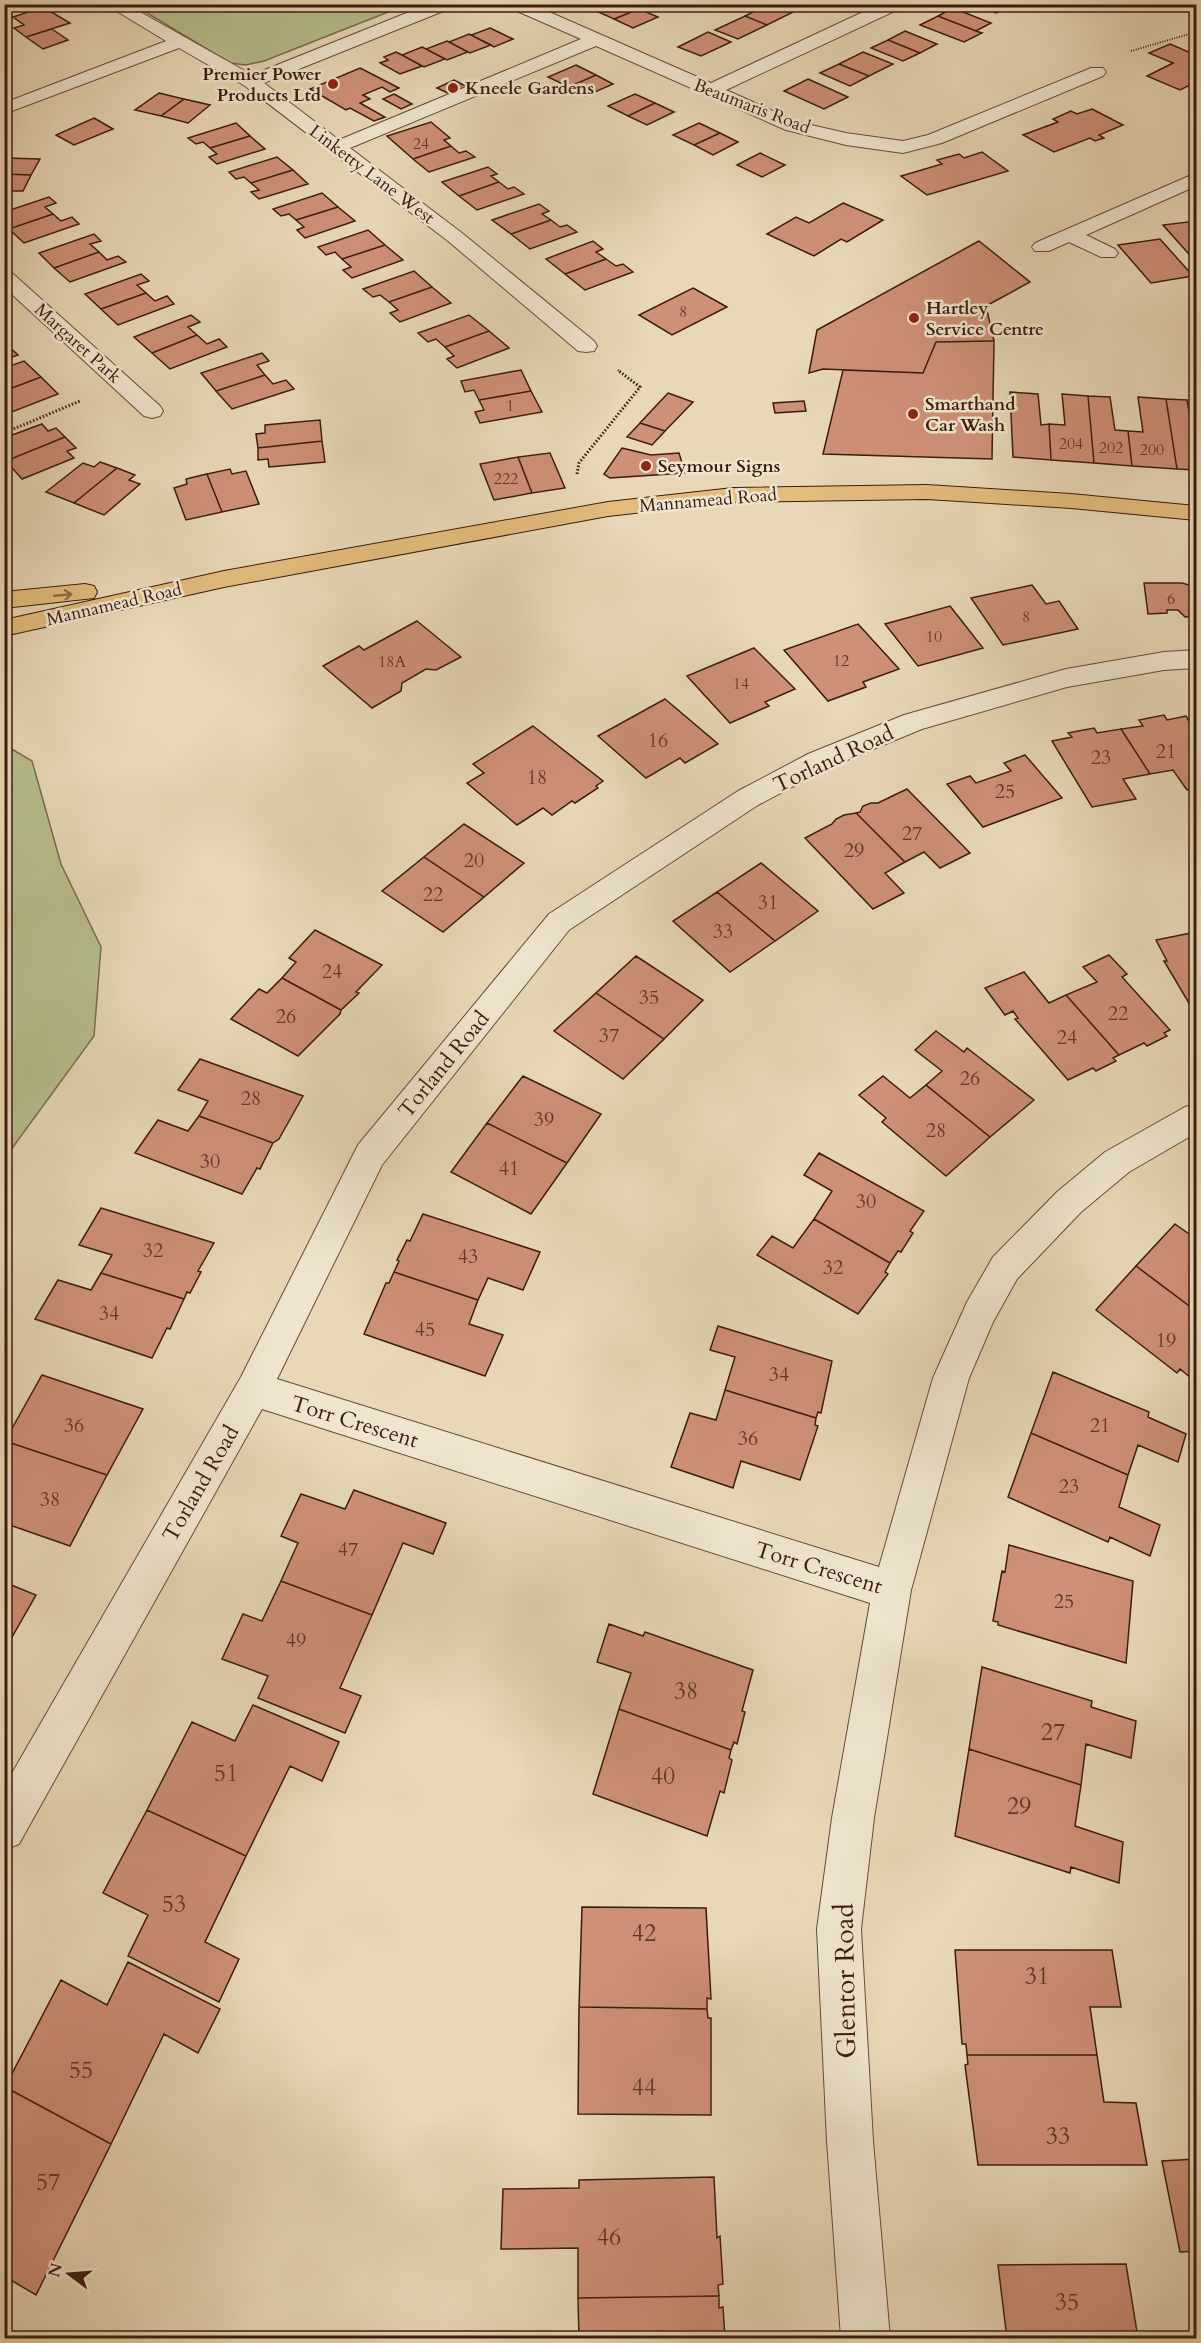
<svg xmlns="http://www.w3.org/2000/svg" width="1201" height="2343" font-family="Cardo,serif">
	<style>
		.green { fill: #b8be8d; stroke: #7a6c4e; stroke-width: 1.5 }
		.building { fill: #ce9077; stroke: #3c1b0f; stroke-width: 1.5 }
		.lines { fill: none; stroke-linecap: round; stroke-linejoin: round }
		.minor-casing { stroke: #674a39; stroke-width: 2 }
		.major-casing { stroke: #3c1b0f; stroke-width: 2 }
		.path-far1 { stroke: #3c1b0f; stroke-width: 2; stroke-dasharray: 1 1.5; stroke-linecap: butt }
		.path { stroke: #3c1b0f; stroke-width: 3; stroke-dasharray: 1.5 2; stroke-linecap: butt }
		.minor { fill: #f0e6d0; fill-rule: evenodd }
		.major { fill: #e4bc7c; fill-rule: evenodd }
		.oneway { stroke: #906c46 }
		.poi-dot { fill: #8f2418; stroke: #f0e6d0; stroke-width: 2 }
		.labels { text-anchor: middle; stroke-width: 5; stroke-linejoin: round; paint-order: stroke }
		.far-number-label { font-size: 16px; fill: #603829 }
		.far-poi-label { font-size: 18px; font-weight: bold; fill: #3c1b0f; stroke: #f0e6d0; text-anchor: start }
		.far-street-label { font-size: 18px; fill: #3c1b0f; stroke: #f0e6d0 }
		.number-label { font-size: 20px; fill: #603829 }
		.street-label { font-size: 22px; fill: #3c1b0f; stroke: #f0e6d0 }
		.near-number-label { font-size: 24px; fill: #603829 }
		.near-street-label { font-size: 27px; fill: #3c1b0f; stroke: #f0e6d0 }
	</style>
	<rect width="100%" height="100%" fill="#e8d8b7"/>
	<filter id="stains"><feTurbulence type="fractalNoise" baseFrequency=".00333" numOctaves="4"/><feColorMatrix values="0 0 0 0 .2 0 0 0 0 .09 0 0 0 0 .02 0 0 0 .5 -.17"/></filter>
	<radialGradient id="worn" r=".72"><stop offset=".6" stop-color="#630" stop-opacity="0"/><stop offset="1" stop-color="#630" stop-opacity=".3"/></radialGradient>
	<!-- green -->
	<path class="green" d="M138 4 406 5 264 61 246 65 230 63 137 7Z
		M5 745 32 761 61 864 101 947 94 1036 5 1158Z"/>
	<!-- building -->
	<path class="building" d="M4 4H33L34 5 4 14Z
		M610 4H630L639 9 614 19 596 11Z
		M769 4H778L795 11 767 25 745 16Z
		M975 4H1012L996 13Z
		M43 7 70 23 26 37 14 28 24 25 13 17Z
		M953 8 991 23 976 31 938 16Z
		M639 9 658 17 633 28 614 19Z
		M745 16 767 25 738 39 715 30Z
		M938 16 976 31 982 33 964 42 920 25Z
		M490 28 513 39 494 47 471 35Z
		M52 29 68 40 43 49 26 37Z
		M905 31 937 44 920 53 888 40Z
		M708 32 731 42 701 56 678 47Z
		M469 34 491 45 470 53 449 42Z
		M888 40 920 53 903 61 871 48Z
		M447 41 449 42 468 52 447 60 426 49Z
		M1170 44 1193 54 1196 52V82L1180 90 1147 76 1173 63 1149 53Z
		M422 47 426 49 445 59 424 67 402 55Z
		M396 52 402 55 422 66 400 74 380 63 388 60 384 57Z
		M863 52 893 64 869 76 839 64Z
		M839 64 869 76 850 86 820 73Z
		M576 65 596 75 569 87 548 77Z
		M360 68 399 88 390 92 382 87 363 95 370 99 360 103 385 117 374 121 350 108 346 110 310 89Z
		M596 75 613 84 586 96 569 87Z
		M808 79 848 97 824 109 784 91Z
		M454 80 469 88 452 95 437 88Z
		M159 93 184 99 161 116 135 110Z
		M394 94 412 104 401 109 383 99Z
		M635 94 655 103 628 116 608 106Z
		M184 99 210 105 188 123 161 116Z
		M655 103 674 112 647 125 628 116Z
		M1092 109 1123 125 1099 135 1104 138 1095 141 1090 138 1054 152 1023 135 1058 122 1053 119 1071 111 1077 114Z
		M94 118 113 129 74 145 56 135Z
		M431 122 450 138 444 140 451 146 413 159 387 136Z
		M236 123 250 136 210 148 203 142 196 144 188 138Z
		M699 123 720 133 694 145 673 135Z
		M720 133 738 142 713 155 694 145Z
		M250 136 265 149 217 164 209 157 217 154 210 148Z
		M451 146 459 153 466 151 475 157 429 172 413 159Z
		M982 152 1008 171 927 195 901 176 942 164 937 160 959 154 964 158Z
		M760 153 785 165 762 177 737 165Z
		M277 157 293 170 251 183 244 177 236 179 229 172Z
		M4 158 40 159 31 175 4 174Z
		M488 167 497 174 491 176 499 182 459 196 442 182Z
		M293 170 308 184 259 199 251 192 259 190 251 183Z
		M4 174 31 175 23 191H4Z
		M499 182 508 189 514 187 524 194 477 210 459 196Z
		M322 193 338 207 296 220 289 214 281 216 273 209Z
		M49 197 56 203 45 207 53 214 9 229 4 225V212Z
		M843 203 883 220 847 242 841 239 814 256 767 234 796 217 809 223Z
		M539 204 549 211 542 214 551 220 511 234 492 220Z
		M338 207 355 221 305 238 297 230 304 227 296 220Z
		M53 214 61 221 72 217 79 224 24 243 9 229Z
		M551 220 560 227 567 225 577 232 530 249 511 234Z
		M1196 221V262L1163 225Z
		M368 230 385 245 342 259 335 252 326 255 318 247Z
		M94 234 101 241 90 244 99 252 54 268 39 253Z
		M1160 239 1193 276 1151 283 1118 245Z
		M593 241 603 249 596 252 606 259 565 274 546 259Z
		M979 241 1030 282 986 306 994 341 936 342 923 373 823 369 809 373 817 330Z
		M385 245 403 260 352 278 343 270 351 267 342 259Z
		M99 252 107 260 118 256 126 262 70 282 54 268Z
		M606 259 616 266 623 264 633 272 585 290 565 274Z
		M414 271 432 287 389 302 380 295 373 297 363 289Z
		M141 274 149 281 137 285 146 293 101 309 85 294Z
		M432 287 451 303 400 322 390 313 398 310 389 302Z
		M693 288 727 307 672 335 639 315Z
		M146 293 155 301 167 296 174 304 118 325 101 309Z
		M191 315 200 322 188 327 197 335 152 353 134 337Z
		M469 315 489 331 445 347 436 339 428 342 418 333Z
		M489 331 509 348 457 368 447 359 454 356 445 347Z
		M197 335 207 344 219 339 227 347 170 369 152 353Z
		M994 341 992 459 823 454 843 370 923 373 936 342Z
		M4 342 18 355 4 360Z
		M262 353 269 361 257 365 265 375 216 391 201 373Z
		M24 361 41 377 4 391V368Z
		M521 370 531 391 479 400 474 390 465 392 461 381Z
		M265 375 273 384 286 380 294 389 232 409 216 391Z
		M41 377 58 394 4 415V391Z
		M531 391 542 412 480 423 475 412 484 410 479 400Z
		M1010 392 1038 394 1041 425 1049 424 1051 460 1013 457Z
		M668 393 693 402 665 431 640 423Z
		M1062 394 1088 396 1094 463 1051 460 1049 424 1065 425Z
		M1088 396 1110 397 1115 430 1128 431 1132 466 1094 463Z
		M1138 397 1166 399 1177 469 1132 466 1128 431 1143 432Z
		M1166 399 1187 400 1193 434 1196 435V470L1177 469Z
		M804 401 806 411 775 413 773 403Z
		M320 420 322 441 258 448 256 434 265 433V425Z
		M640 423 665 431 652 445 627 437Z
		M42 424 48 431 56 428 65 437 6 461 4 438Z
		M65 437 76 448 67 451 74 458 22 479 6 461Z
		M322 441 325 462 269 467 268 459 258 460V448Z
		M622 448 651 455 679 453 685 473 610 478 604 474Z
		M550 453 565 488 532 493 518 457Z
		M518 457 532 493 494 500 480 464Z
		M100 462 117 468 74 503 46 492 83 463 94 467Z
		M117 468 135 475 129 480 140 484 104 515 74 503Z
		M230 469 232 474 246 471 259 504 222 512 207 474Z
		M207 474 222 512 186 520 174 488 187 484 186 479Z
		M1144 583H1182L1196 587V616L1185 617 1178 610H1167V613L1148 614Z
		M1032 585 1046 604 1059 601 1078 629 1003 645 971 598Z
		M950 606 983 648 918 666 885 624Z
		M417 621 461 657 436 670 426 669 402 683 401 691 372 708 323 666 359 646 364 650Z
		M858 624 899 669 863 682 866 687 828 701 784 650Z
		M754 648 795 689 765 702 769 706 730 723 687 676Z
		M665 699 718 744 685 763 680 758 646 778 598 736Z
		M1164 715 1167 720 1186 716 1196 732V788L1187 790 1173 770 1150 774 1121 729 1143 726 1139 720Z
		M533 726 603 781 596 786 598 788 575 803 572 801 552 815 543 808 517 825 467 783 484 773 473 764Z
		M1094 728 1097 733 1121 729 1150 774 1123 779 1136 799 1092 807 1052 741 1072 737 1068 733Z
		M1025 755 1062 798 983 827 947 784 970 776 976 783 1011 771 1004 763Z
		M907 789 970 853 940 868 924 852 905 862 856 813 860 812 863 806 871 803H878Z
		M856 813 905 862 885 873 904 893 873 909 805 838 832 824 836 819 844 815Z
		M464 824 524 863 484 897 424 857Z
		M424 857 484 897 443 932 382 891Z
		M761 863 818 911 775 941 717 892Z
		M717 892 775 941 730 972 673 921Z
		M315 930 382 965 356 992 359 993 341 1010 282 978 296 962 289 958Z
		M1196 932V1015L1164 961H1167L1156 940Z
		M1109 955 1127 974 1122 977 1170 1030 1164 1033 1167 1036 1147 1046 1144 1043 1119 1055 1066 995 1097 982 1083 967Z
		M636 956 703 1000 664 1039 596 993Z
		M1024 972 1049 1003 1066 995 1119 1055 1113 1058 1116 1061 1096 1071 1093 1068 1068 1080 1015 1019 1018 1018 1013 1011 1005 1015 985 988Z
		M282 978 341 1010 340 1014 298 1056 231 1019 259 989 267 993Z
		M596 993 664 1039 623 1079 554 1031Z
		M936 1031 964 1052 967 1048 1034 1100 990 1137 926 1085 942 1071 915 1050Z
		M200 1059 303 1096 279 1139 273 1143 199 1116 208 1101 178 1090Z
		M523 1076 601 1114 567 1163 487 1123Z
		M883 1076 910 1098 926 1085 990 1137 946 1176 882 1122 886 1118 859 1095Z
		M199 1116 273 1143 260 1169 257 1168 242 1194 135 1153 158 1120 188 1131Z
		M487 1123 567 1163 531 1214 451 1172Z
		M819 1153 924 1211 910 1231 913 1233 901 1252 898 1251 890 1263 814 1219 832 1191 804 1175Z
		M101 1208 214 1243 198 1271 201 1272 190 1293 187 1292 184 1299 101 1273 112 1255 79 1245Z
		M423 1214 540 1252 523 1290 488 1278 478 1300 394 1272 399 1261 397 1260 407 1240 410 1241Z
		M814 1219 890 1263 885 1272 888 1274 858 1314 757 1255 772 1236 793 1248Z
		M1175 1224 1196 1239V1311L1136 1266Z
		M1136 1266 1196 1311V1382L1180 1369 1177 1373 1096 1310Z
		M394 1272 478 1300 469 1324 503 1335 485 1376 364 1334 386 1283H389Z
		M101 1273 184 1299 170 1329 167 1328 152 1358 35 1319 58 1280 91 1290Z
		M718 1326 832 1361 821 1413 818 1412 816 1418 725 1390 735 1357 710 1350Z
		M1053 1372 1149 1412 1148 1417 1186 1434 1178 1462 1138 1445 1128 1475 1031 1433Z
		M42 1375 143 1409 107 1475 5 1441Z
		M725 1390 816 1418 815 1425 818 1426 800 1480 741 1461 733 1488 671 1467 690 1413 716 1420Z
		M1031 1433 1128 1475 1119 1507 1160 1525 1150 1556 1110 1537 1108 1542 1008 1497Z
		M5 1441 107 1475 70 1546 4 1523Z
		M354 1490 446 1523 433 1554 403 1543 372 1615 281 1581 298 1543 281 1536 301 1494 345 1509Z
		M1009 1545 1133 1581 1126 1663 998 1625V1622L993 1621 1002 1571 1005 1572Z
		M281 1581 372 1615 340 1688 361 1696 345 1733 258 1698 268 1676 222 1659 243 1614 262 1621Z
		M4 1582 36 1595 4 1651Z
		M609 1624 643 1636 645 1632 753 1670 742 1711 745 1712 737 1744 734 1742 731 1750 619 1709 631 1673 597 1662Z
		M982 1667 1092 1701 1091 1707 1136 1721 1131 1758 1086 1744 1081 1785 969 1749Z
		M253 1705 339 1742 322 1781 290 1766 246 1856 147 1810 192 1722 235 1741Z
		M619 1709 731 1750 729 1758 732 1760 724 1793 720 1791 707 1836 593 1794Z
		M969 1749 1081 1785 1075 1826 1123 1842 1119 1883 1071 1867 1070 1873 955 1836Z
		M147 1810 246 1856 205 1942 239 1959 219 2002 128 1956 148 1915 103 1893Z
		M582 1907 706 1908 711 1999 707 1998V2009L579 2007Z
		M955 1950H1112L1121 2007H1090L1097 2055H967L966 2044H962Z
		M128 1962 220 2009 198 2053 164 2034 111 2144 5 2087 61 1980 107 2005Z
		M579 2007 707 2009 708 2018H711V2115L578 2114Z
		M967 2055H1097L1104 2102 1136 2103 1147 2165H978L965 2065 968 2064Z
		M5 2087 111 2144 36 2295 4 2276V2231L9 2223 4 2220Z
		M1196 2159V2251L1180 2252 1162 2161Z
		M714 2177 717 2238 720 2236 723 2284 718 2285 719 2296 578 2298V2248L501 2249 503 2189 579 2188V2180Z
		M1126 2264 1138 2338H1007L998 2265Z
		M719 2296V2308L723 2307 725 2338H579L578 2298Z"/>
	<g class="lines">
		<defs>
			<path id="minor" d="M105 4H126L252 75 429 4H453L451 8 264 83 339 140 581 39 510 8 508 4H531L711 83 880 4H903L901 8 726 90 798 122 846 133 903 141 928 135 1091 68H1103L1106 72 1103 76 942 143 903 153 846 145 786 130 596 46 350 148 462 233 594 341 597 346 594 351 586 352 578 351 448 241 245 86 179 48 4 114V103L166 41Z
				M1196 173V186L1086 235 1115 249 1118 253 1115 257H1101L1069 242 1049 251H1035L1032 247 1035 243Z
				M4 270 11 272 160 406 163 411 160 416 152 418 144 416 4 287Z
				M1196 650V668L1164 670 1067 687 922 729 828 768 758 805 569 930 382 1165 277 1379 879 1567 933 1378 967 1302 993 1257 1057 1192 1105 1152 1185 1107 1196 1104V1133L1129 1172 1081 1212 1017 1279 993 1322 969 1378 911 1590 874 1818 861 1929 873 2141 890 2338H841L827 2141 817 1929 832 1818 870 1603 262 1409 19 1844 4 1850V1787L241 1377 358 1145 549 914 738 791 808 754 904 715 1066 669 1164 652Z"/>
			<path id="major" d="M927 485 1071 494 1196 506V520L1071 508 927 499 733 502 608 516 224 587 4 636V620L224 571 608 502 733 488Z
				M85 584 94 586 97 592 94 598 4 608V592Z"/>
		</defs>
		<!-- minor casing -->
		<use href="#minor" class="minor-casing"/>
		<!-- major casing -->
		<use href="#major" class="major-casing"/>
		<!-- path-far1 -->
		<path class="path-far1" d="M1131 51 1196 32
			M618 370 621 373"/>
		<!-- path -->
		<path class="path" d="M4 433 80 401
			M577 474 579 463 640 387 619 371"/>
		<!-- minor -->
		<use href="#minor" class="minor"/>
		<!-- major -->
		<use href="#major" class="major"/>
	</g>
	<!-- one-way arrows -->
	<defs><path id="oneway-shaft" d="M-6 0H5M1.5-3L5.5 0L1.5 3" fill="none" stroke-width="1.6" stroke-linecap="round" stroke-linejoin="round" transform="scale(1.5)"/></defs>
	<use class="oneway" href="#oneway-shaft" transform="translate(63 595) rotate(-5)"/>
	<!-- markers -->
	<g class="poi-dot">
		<circle cx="333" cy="84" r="6"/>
		<circle cx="453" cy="88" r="6"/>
		<circle cx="914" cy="318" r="6"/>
		<circle cx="913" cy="414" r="6"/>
		<circle cx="646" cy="466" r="6"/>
	</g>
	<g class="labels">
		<!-- far-number labels -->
		<g class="far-number-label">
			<text x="421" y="149">24</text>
			<text x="683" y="317">8</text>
			<text x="510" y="411">1</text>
			<text x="1071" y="449">204</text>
			<text x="1111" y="453">202</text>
			<text x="1152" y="455">200</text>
			<text x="506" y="484">222</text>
			<text x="1171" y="604">6</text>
			<text x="1026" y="622">8</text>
			<text x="934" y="642">10</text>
			<text x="841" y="666">12</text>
			<text x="392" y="667">18A</text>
			<text x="741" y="689">14</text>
		</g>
		<!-- far-poi labels -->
		<g class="far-poi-label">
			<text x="321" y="80" text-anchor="end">Premier Power<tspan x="321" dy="21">Products Ltd</tspan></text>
			<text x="465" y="94">Kneele Gardens</text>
			<text x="926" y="314">Hartley<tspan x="926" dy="21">Service Centre</tspan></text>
			<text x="925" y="410">Smarthand<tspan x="925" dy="21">Car Wash</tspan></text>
			<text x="658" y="472">Seymour Signs</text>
		</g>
		<!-- far-street labels -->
		<g class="far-street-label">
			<text transform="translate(752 106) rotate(21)" y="6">Beaumaris Road</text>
			<text transform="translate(372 174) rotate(37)" y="6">Linketty Lane West</text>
			<text transform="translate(78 343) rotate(42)" y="6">Margaret Park</text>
			<text transform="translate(708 500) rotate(-5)" y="6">Mannamead Road</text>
			<text transform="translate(114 604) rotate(-13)" y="6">Mannamead Road</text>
		</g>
		<!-- number labels -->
		<g class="number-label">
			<text x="658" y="747">16</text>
			<text x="1166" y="758">21</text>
			<text x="1101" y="764">23</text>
			<text x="537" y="784">18</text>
			<text x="1005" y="798">25</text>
			<text x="912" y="840">27</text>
			<text x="854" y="857">29</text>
			<text x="474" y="867">20</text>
			<text x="433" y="901">22</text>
			<text x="768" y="909">31</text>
			<text x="723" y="938">33</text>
			<text x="332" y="978">24</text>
			<text x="649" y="1004">35</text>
			<text x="1118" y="1020">22</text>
			<text x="286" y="1023">26</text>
			<text x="609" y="1042">37</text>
			<text x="1067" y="1044">24</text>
			<text x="970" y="1085">26</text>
			<text x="251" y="1105">28</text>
			<text x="544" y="1126">39</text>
			<text x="936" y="1137">28</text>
			<text x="210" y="1168">30</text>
			<text x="509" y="1175">41</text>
			<text x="866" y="1208">30</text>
			<text x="153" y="1257">32</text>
			<text x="468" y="1263">43</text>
			<text x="833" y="1274">32</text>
			<text x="109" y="1320">34</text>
			<text x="425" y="1336">45</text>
			<text x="1166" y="1347">19</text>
			<text x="779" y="1381">34</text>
			<text x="74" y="1432">36</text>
			<text x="1100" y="1432">21</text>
			<text x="748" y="1445">36</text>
			<text x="1069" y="1493">23</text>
			<text x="50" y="1506">38</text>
			<text x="348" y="1556">47</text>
			<text x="1064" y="1608">25</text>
			<text x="296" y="1647">49</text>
		</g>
		<!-- street labels -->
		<g class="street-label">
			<text transform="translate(833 758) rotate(-25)" y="8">Torland Road</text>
			<text transform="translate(443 1064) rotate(-51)" y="8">Torland Road</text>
			<text transform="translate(355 1421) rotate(17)" y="8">Torr Crescent</text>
			<text transform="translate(200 1483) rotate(-60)" y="8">Torland Road</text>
			<text transform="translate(819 1567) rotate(17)" y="8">Torr Crescent</text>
		</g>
		<!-- near-number labels -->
		<g class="near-number-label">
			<text x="686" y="1699">38</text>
			<text x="1053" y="1740">27</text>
			<text x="226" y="1781">51</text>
			<text x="663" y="1784">40</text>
			<text x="1019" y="1814">29</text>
			<text x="174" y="1912">53</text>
			<text x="644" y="1941">42</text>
			<text x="1037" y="1984">31</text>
			<text x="81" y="2078">55</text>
			<text x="644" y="2095">44</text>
			<text x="1058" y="2144">33</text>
			<text x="48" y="2190">57</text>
			<text x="609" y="2245">46</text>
			<text x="1067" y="2310">35</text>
		</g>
		<!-- near-street labels -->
		<g class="near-street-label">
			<text transform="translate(845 1981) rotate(-91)" y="9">Glentor Road</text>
		</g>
	</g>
	<!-- margin -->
	<rect width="1201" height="2343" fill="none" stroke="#e8d8b7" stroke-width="24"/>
	<rect x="6" y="6" width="1189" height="2331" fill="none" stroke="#3c1b0f" stroke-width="3"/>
	<rect x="12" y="12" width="1177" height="2319" fill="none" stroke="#3c1b0f" stroke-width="1.5"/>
	<!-- north arrow -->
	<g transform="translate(69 2274) rotate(286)" stroke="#f0e6d0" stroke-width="4.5" paint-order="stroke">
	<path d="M0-4.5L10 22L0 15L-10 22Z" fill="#3c1b0f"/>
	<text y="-9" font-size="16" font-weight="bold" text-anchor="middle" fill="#3c1b0f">N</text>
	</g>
	<rect width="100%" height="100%" filter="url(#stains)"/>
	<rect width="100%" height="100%" fill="url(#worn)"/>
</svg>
